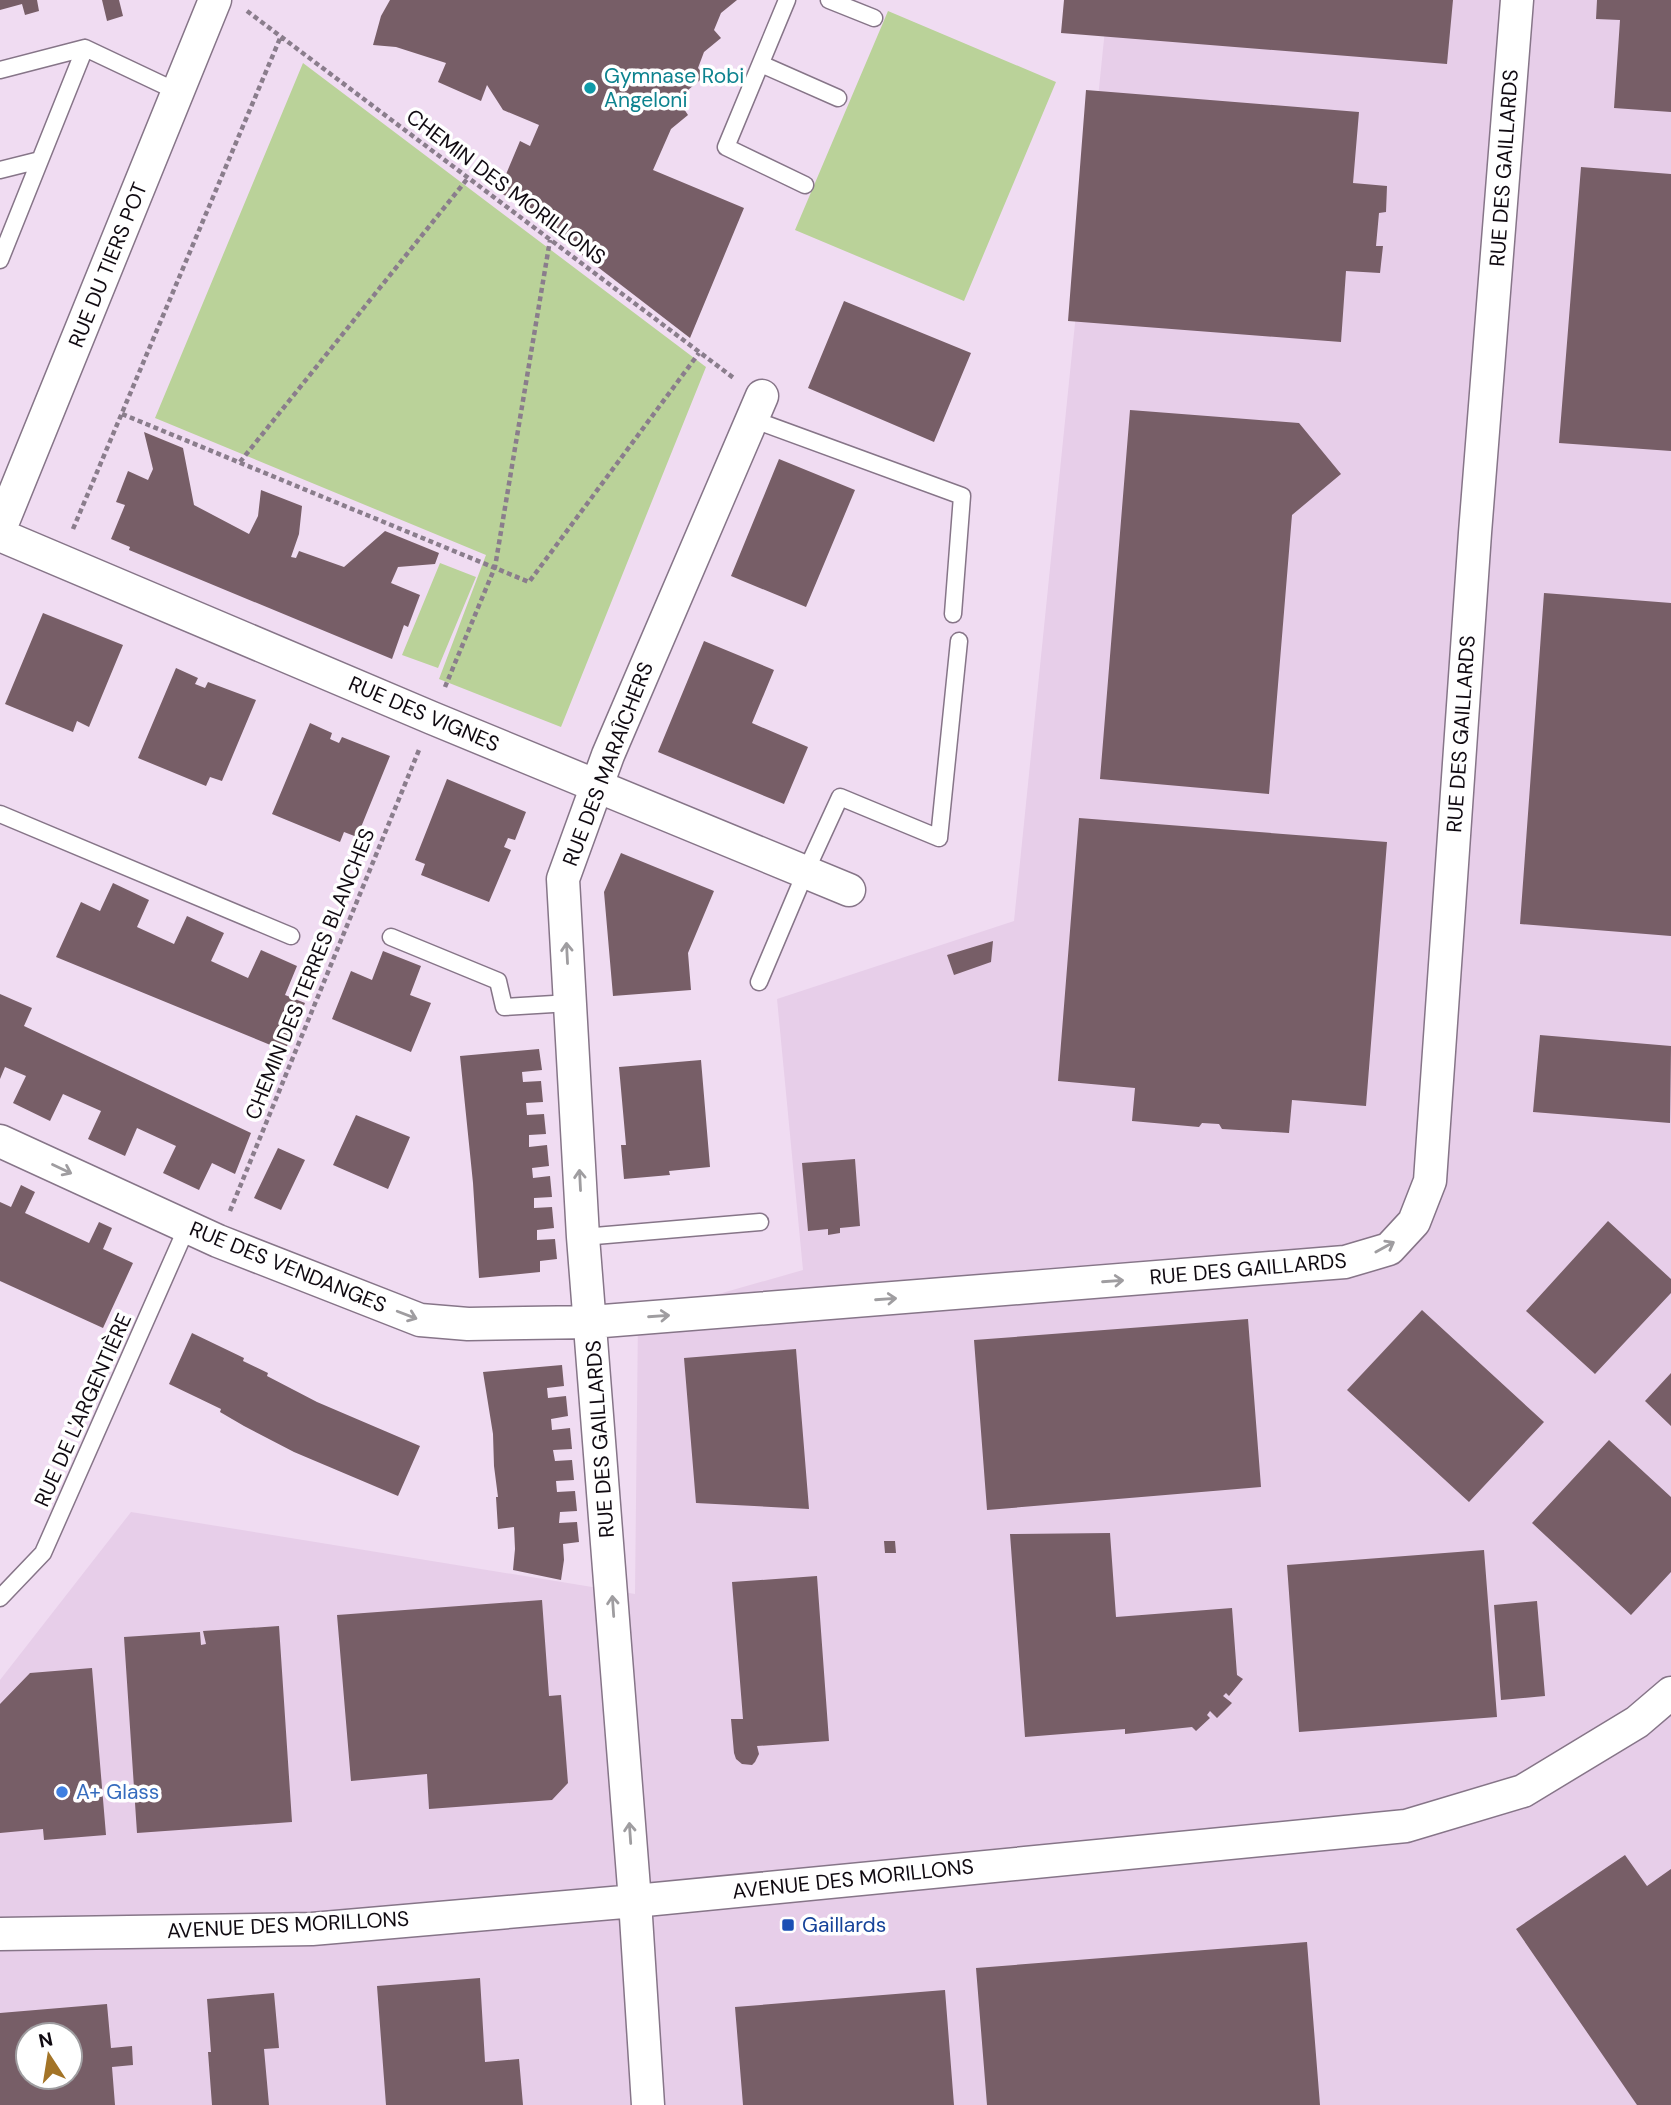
<svg xmlns="http://www.w3.org/2000/svg" width="1671" height="2105" font-family="'DM Sans',sans-serif">
	<style>
		.built { fill: #e7cee9; fill-rule: evenodd }
		.green { fill: #bad299 }
		.building { fill: #775e67; fill-rule: evenodd }
		.lines { fill: none; stroke-linecap: round; stroke-linejoin: round }
		.lane-casing { stroke: #867588; stroke-width: 19 }
		.street-casing { stroke: #867588; stroke-width: 35 }
		.path { stroke: #8a7d8c; stroke-width: 4.5; stroke-dasharray: 5 3.5; stroke-linecap: butt }
		.lane { stroke: #fff; stroke-width: 16 }
		.street { stroke: #fff; stroke-width: 32 }
		.oneway { stroke: #9f9da0 }
		.culture-dot { fill: #0f9aa8; stroke: #fff; stroke-width: 2.5 }
		.shop-dot { fill: #3f7fe0; stroke: #fff; stroke-width: 2.5 }
		.transit-dot { fill: #1a4fb4; stroke: #fff; stroke-width: 2.5 }
		.labels { text-anchor: middle; stroke-width: 7; stroke-linejoin: round; paint-order: stroke }
		.culture-label { font-size: 21px; fill: #0d838f; stroke: #fff; text-anchor: start }
		.street-label { font-size: 21px; fill: #100a11; stroke: #fff }
		.shop-label { font-size: 21px; fill: #366cbe; stroke: #fff; text-anchor: start }
		.transit-label { font-size: 21px; fill: #164399; stroke: #fff; text-anchor: start }
	</style>
	<rect width="100%" height="100%" fill="#f0dcf2"/>
	<!-- built -->
	<path class="built" d="M1108 0H1671V2105H0V1680L131 1512 635 1594 638 1317 803 1270 777 999 1014 921ZM28 2035H70V2077H28Z"/>
	<!-- green -->
	<path class="green" d="M888 11 1056 82 964 301 795 230Z
		M303 63 706 367 561 727 439 679 486 555 155 418Z
		M440 563 476 577 438 668 402 655Z"/>
	<!-- building -->
	<path class="building" d="M0 0H37L39 11 25 15 22 4 0 10Z
		M102 0H119L123 16 107 21Z
		M390 0H737L721 13 714 30 721 38 704 52 698 68 705 76 688 90 682 106 688 115 671 129 653 170 744 208 690 338 499 191 520 141 530 146 539 125 503 110 487 85 481 101 438 82 446 63 396 47 373 45 381 16Z
		M1064 0H1453L1447 64 1061 33Z
		M1597 0H1671V112L1614 108 1620 20 1596 19Z
		M1086 90 1359 112 1353 183 1387 186 1386 212 1379 213 1376 246H1383L1380 273 1346 271 1341 342 1068 321Z
		M1581 167 1671 174V451L1559 443Z
		M844 301 971 353 934 442 808 388Z
		M1130 410 1299 423 1341 474 1292 515 1269 794 1100 779Z
		M144 432 183 448 194 505 249 534 258 516 261 490 302 506 299 534 291 557 296 558 299 551 344 567 385 531 439 553 435 564 398 567 391 583 420 595 408 627 404 625 392 659 129 550 130 547 111 539 125 505 116 502 128 471 148 480 153 469Z
		M779 459 855 490 806 607 731 576Z
		M1544 593 1671 603V936L1520 924Z
		M43 613 123 645 89 727 77 721 73 732 5 704Z
		M704 641 774 670 752 723 808 747 784 804 658 752Z
		M176 668 198 678 195 684 205 688 208 682 256 700 222 781 210 777 206 786 138 758Z
		M310 723 332 733 330 739 339 743 342 737 390 756 357 837 344 832 340 842 272 814Z
		M447 779 526 812 515 840 508 838 504 847 511 850 489 902 421 875 425 864 415 860Z
		M1079 818 1387 842 1366 1106 1292 1100 1289 1133 1222 1129 1219 1124 1202 1123 1199 1127 1132 1121 1135 1088 1058 1081Z
		M621 853 714 891 688 953 691 990 613 996 604 892Z
		M113 883 149 900 137 927 174 944 187 916 224 933 211 961 248 978 261 950 297 966 285 995 305 1003 285 1051 56 957 81 902 100 911Z
		M993 941 991 962 954 975 947 955Z
		M383 951 421 966 410 995 431 1003 411 1052 332 1019 351 971 372 980Z
		M0 994 32 1008 24 1026 251 1133 235 1174 212 1163 199 1190 163 1173 176 1146 137 1128 125 1156 88 1139 101 1111 63 1094 50 1121 13 1103 26 1076 5 1067 0 1079Z
		M1540 1035 1671 1046 1670 1123 1533 1112Z
		M539 1049 542 1070 522 1072 523 1082 541 1081 543 1102 526 1103 527 1115 544 1114 546 1134 529 1135V1147L547 1145 549 1166 532 1168 533 1178 550 1176 552 1197 534 1198V1208L552 1207 554 1228 537 1230V1240L555 1239 557 1259 540 1261V1272L479 1278 473 1183 460 1056Z
		M701 1060 710 1167 669 1171 670 1175 624 1179 621 1145H626L619 1067Z
		M356 1115 410 1137 388 1189 333 1165Z
		M278 1148 305 1160 281 1210 254 1198Z
		M855 1159 860 1226 840 1228V1233L828 1235V1229L808 1231 802 1163Z
		M21 1185 35 1192 25 1213 89 1243 99 1222 112 1228 103 1249 133 1263 103 1328 0 1281V1202L11 1207Z
		M1608 1221 1671 1279V1293L1595 1374 1526 1311Z
		M1422 1310 1544 1422 1469 1502 1347 1390Z
		M1248 1319 1261 1487 987 1510 974 1340Z
		M192 1333 244 1358 243 1361 268 1373 267 1376 317 1402 420 1446 398 1496 294 1452 244 1426 220 1412 221 1409 169 1384Z
		M796 1349 809 1509 696 1503 684 1358Z
		M562 1365 564 1386 547 1388 548 1398 566 1396 568 1416 551 1419 552 1430 570 1428 572 1449 553 1450 555 1461 572 1460 574 1480 556 1481 557 1492 575 1491 577 1511 560 1512 559 1523 577 1522 579 1542 563 1544 564 1560 561 1580 513 1570 515 1549 514 1527 498 1529 496 1497H498L494 1466 493 1434 483 1372Z
		M1671 1373V1426L1645 1401Z
		M1609 1440 1671 1497V1572L1631 1615 1532 1523Z
		M1110 1533 1116 1617 1232 1608 1237 1675 1243 1679 1229 1696 1226 1693 1223 1696 1232 1703 1217 1718 1210 1711 1207 1715 1210 1718 1196 1731 1192 1727 1125 1734V1729L1025 1737 1010 1534Z
		M884 1541H895L896 1553H885Z
		M1484 1550 1497 1717 1299 1732 1287 1565Z
		M817 1576 829 1741 757 1746 759 1754 755 1762 752 1765 742 1764 736 1759 734 1753 731 1719H743L732 1582Z
		M542 1600 549 1696 561 1695 568 1783 552 1800 429 1809 427 1774 351 1781 337 1615Z
		M1537 1601 1545 1696 1501 1700 1494 1605Z
		M279 1626 292 1822 137 1833 124 1637 200 1632 201 1645 206 1644 203 1631Z
		M92 1668 106 1835 44 1840 43 1829 0 1833V1704L30 1673Z
		M1625 1855 1647 1886 1671 1869V2105H1637L1516 1929Z
		M1307 1942 1320 2105H987L976 1968Z
		M480 1978 485 2062 519 2059 523 2105H386L377 1986Z
		M945 1990 954 2105H743L735 2007Z
		M274 1993 279 2048 264 2049 269 2105H212L208 2052H211L207 1999Z
		M107 2004 111 2048 132 2046 133 2065 112 2067 115 2105H0V2013ZM28 2035H70V2077H28Z"/>
	<g class="lines">
		<defs>
			<path id="lane" d="M787 0 726 147 805 185
				M829 0 874 18
				M761 64 838 98
				M0 70 85 48 178 92
				M0 170 40 160
				M0 260 85 48
				M752 419 962 496 953 614
				M0 814 291 936
				M391 937 498 981 504 1007 570 1003
				M759 982 806 871 840 797 939 838 959 641
				M583 1237 760 1222
				M0 1598 43 1553 187 1227"/>
			<path id="street" d="M0 529 215 0
				M0 535 432 718 849 890
				M0 1141 218 1241 420 1320 468 1324 591 1322 1345 1262 1389 1249 1414 1222 1430 1181 1475 533 1517 0
				M0 1934 312 1929 635 1901 1406 1826 1523 1791 1637 1722 1671 1693
				M648 2105 635 1901 583 1237 563 879 608 755 762 396"/>
		</defs>
		<!-- lane casing -->
		<use href="#lane" class="lane-casing"/>
		<!-- street casing -->
		<use href="#street" class="street-casing"/>
		<!-- path -->
		<path class="path" d="M247 11 735 379
			M122 414 529 582 699 353
			M240 462 468 178
			M73 529 281 36
			M445 687 495 567 550 240
			M230 1211 419 750"/>
		<!-- lane -->
		<use href="#lane" class="lane"/>
		<!-- street -->
		<use href="#street" class="street"/>
	</g>
	<!-- one-way arrows -->
	<defs><path id="oneway-shaft" d="M-6 0H5M1.5-3L5.5 0L1.5 3" fill="none" stroke-width="1.6" stroke-linecap="round" stroke-linejoin="round" transform="scale(1.75)"/></defs>
	<g class="oneway">
		<use href="#oneway-shaft" transform="translate(567 953) rotate(-93)"/>
		<use href="#oneway-shaft" transform="translate(62 1169) rotate(25)"/>
		<use href="#oneway-shaft" transform="translate(580 1180) rotate(-93)"/>
		<use href="#oneway-shaft" transform="translate(1385 1247) rotate(-29)"/>
		<use href="#oneway-shaft" transform="translate(1113 1281) rotate(-4)"/>
		<use href="#oneway-shaft" transform="translate(886 1299) rotate(-4)"/>
		<use href="#oneway-shaft" transform="translate(407 1315) rotate(21)"/>
		<use href="#oneway-shaft" transform="translate(659 1316) rotate(-4)"/>
		<use href="#oneway-shaft" transform="translate(613 1606) rotate(-94)"/>
		<use href="#oneway-shaft" transform="translate(630 1833) rotate(-94)"/>
	</g>
	<!-- markers -->
	<circle class="culture-dot" cx="590" cy="88" r="7"/>
	<circle class="shop-dot" cx="62" cy="1792" r="7"/>
	<rect class="transit-dot" x="781" y="1918" width="14" height="14" rx="3.5"/>
	<g class="labels">
		<!-- culture labels -->
		<g class="culture-label">
			<text x="604" y="83">Gymnase Robi<tspan x="604" dy="24">Angeloni</tspan></text>
		</g>
		<!-- street labels -->
		<g class="street-label">
			<text transform="translate(1504 168) rotate(-86)" y="7">RUE DES GAILLARDS</text>
			<text transform="translate(506 187) rotate(37)" y="7">CHEMIN DES MORILLONS</text>
			<text transform="translate(108 265) rotate(-68)" y="7">RUE DU TIERS POT</text>
			<text transform="translate(424 714) rotate(23)" y="7">RUE DES VIGNES</text>
			<text transform="translate(1461 734) rotate(-86)" y="7">RUE DES GAILLARDS</text>
			<text transform="translate(608 764) rotate(-69)" y="7">RUE DES MARAÎCHERS</text>
			<text transform="translate(310 974) rotate(-68)" y="7">CHEMIN DES TERRES BLANCHES</text>
			<text transform="translate(288 1267) rotate(22)" y="7">RUE DES VENDANGES</text>
			<text transform="translate(1248 1269) rotate(-5)" y="7">RUE DES GAILLARDS</text>
			<text transform="translate(83 1410) rotate(-66)" y="7">RUE DE L'ARGENTIÈRE</text>
			<text transform="translate(600 1439) rotate(-94)" y="7">RUE DES GAILLARDS</text>
			<text transform="translate(853 1879) rotate(-6)" y="7">AVENUE DES MORILLONS</text>
			<text transform="translate(288 1925) rotate(-3)" y="7">AVENUE DES MORILLONS</text>
		</g>
		<!-- shop labels -->
		<g class="shop-label">
			<text x="76" y="1799">A+ Glass</text>
		</g>
		<!-- transit labels -->
		<g class="transit-label">
			<text x="802" y="1932">Gaillards</text>
		</g>
	</g>
	<!-- north arrow -->
	<g transform="translate(49 2056) rotate(348)"><circle r="33" fill="#ffffff" stroke="#9f9da0" stroke-width="2"/>
	<path d="M0-5L12 26L0 18L-12 26Z" fill="#a37427"/>
	<text y="-10" font-size="19" font-weight="bold" text-anchor="middle" fill="#100a11">N</text>
	</g>
</svg>
